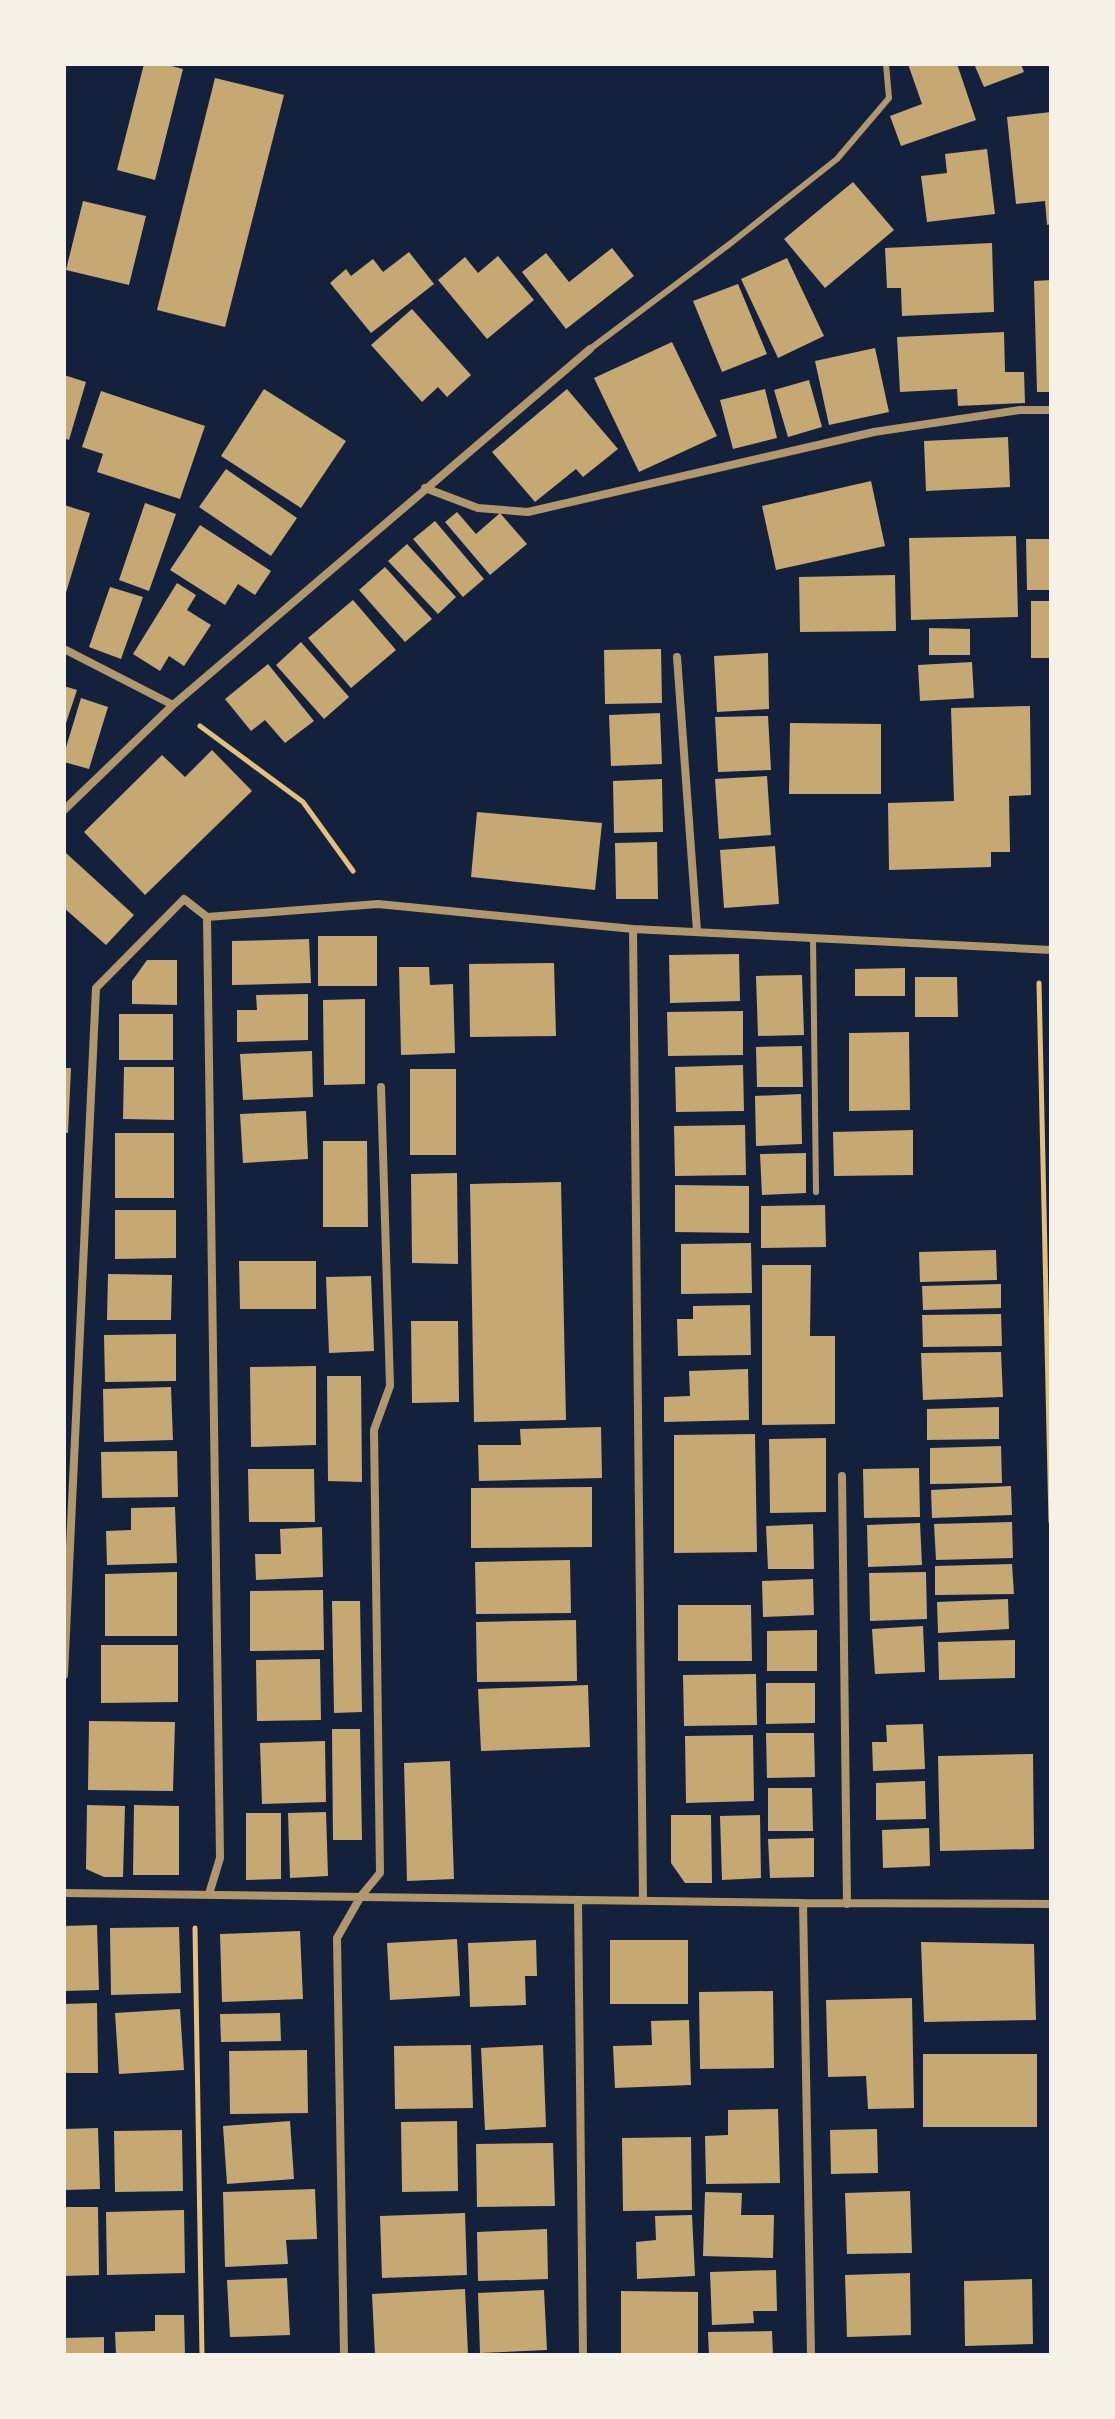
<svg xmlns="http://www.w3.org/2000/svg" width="1115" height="2419" font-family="Lato,sans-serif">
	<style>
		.building { fill: #c6a872 }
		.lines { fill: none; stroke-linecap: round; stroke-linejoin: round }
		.path { stroke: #e5c07b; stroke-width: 5 }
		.service { stroke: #b1986c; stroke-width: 6 }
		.minor { stroke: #b1986c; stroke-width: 8 }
	</style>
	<rect width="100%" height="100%" fill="#14213d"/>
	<!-- building -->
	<path class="building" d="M144 64H164L183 69 155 180 117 170Z
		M908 64H957L976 120 901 146 890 116 922 104Z
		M974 64H1021L1024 72 984 87Z
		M215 78 284 95 225 327 157 310Z
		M1051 112V224L1047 225 1045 201 1016 204 1007 117Z
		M987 149 995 214 927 222 921 176 947 173 945 154Z
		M853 182 894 230 825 288 784 239Z
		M83 201 146 216 129 285 66 270Z
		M992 243 994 312 902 316 901 288H887L885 248Z
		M612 248 634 276 566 329 522 272 546 253 569 282Z
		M409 252 434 284 371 333 330 283 346 269 351 276 373 259 383 272Z
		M498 256 534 300 487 339 438 280 465 257 478 273Z
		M787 258 824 336 778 358 741 279Z
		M1051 280V392H1037L1034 281Z
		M738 284 767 354 722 372 693 301Z
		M412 309 471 375 447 397 438 387 422 402 371 345Z
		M1004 332 1005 372H1024L1025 403 958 406 957 389 900 392 897 337Z
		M672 342 717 436 639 472 594 378Z
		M875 348 889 412 829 425 815 361Z
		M64 375 86 382 69 440 64 438Z
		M809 380 822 427 788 437 774 390Z
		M264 389 346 441 301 508 221 456Z
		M567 389 618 449 583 477 576 469 535 502 492 452Z
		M765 389 777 438 733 449 720 400Z
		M101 391 205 426 180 499 97 472 103 454 82 447Z
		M1008 437 1010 487 926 491 924 441Z
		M226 469 297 518 271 556 199 507Z
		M871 481 885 546 776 570 762 506Z
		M145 503 176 514 149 591 119 580Z
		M64 505 90 513 65 596H64Z
		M457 512 476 534 500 513 527 544 490 575 445 522Z
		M435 521 484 579 463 597 413 539Z
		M200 525 271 571 255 595 238 584 225 605 170 570Z
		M1016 536 1018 617 911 620 909 538Z
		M1026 539H1051V590H1027Z
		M407 544 456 597 438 614 388 561Z
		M385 567 432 619 405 642 359 590Z
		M895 575 896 631 800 632 799 577Z
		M177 583 196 595 187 610 211 625 184 666 169 656 160 671 133 654Z
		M110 587 143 597 121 659 89 647Z
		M353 600 396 650 351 688 308 638Z
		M1031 601H1051V658H1031Z
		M929 628 970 629V655H929Z
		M301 642 349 697 324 719 276 665Z
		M661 649 662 703 605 704 604 650Z
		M768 653 769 709 717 712 714 656Z
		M972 662 974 698 920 701 918 665Z
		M268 664 314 721 285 743 265 720 251 731 225 699Z
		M64 686 77 690 65 726H64Z
		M81 698 108 707 89 769 64 762V754Z
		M1030 706 1031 795 1009 796 1010 852H991V867L889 870 888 803 954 801 951 708Z
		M660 713 662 764 611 766 609 715Z
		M768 716 771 770 718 772 715 717Z
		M790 723 881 724V794H789Z
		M212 750 252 791 145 895 84 832 162 755 185 777Z
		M767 776 771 835 719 839 715 779Z
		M662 779 663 832 614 833 613 781Z
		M477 812 602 823 595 890 471 877Z
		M657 842 658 899H616L615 843Z
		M775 846 779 904 724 908 720 850Z
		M66 853 134 915 106 945 64 908Z
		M318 936H377V986H318Z
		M309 939 311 983 232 985V941Z
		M739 954 740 1001 670 1003 669 955Z
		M147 960H177V1005L132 1004V981Z
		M554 963 556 1036 470 1037 469 964Z
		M399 967H429L430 985 453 984 455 1053 401 1055Z
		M905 968V996H855V969Z
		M802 975 804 1035 758 1036 756 976Z
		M915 977H957L958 1017H915Z
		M308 994V1040L237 1042V1010H257L256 995Z
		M365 999V1084L324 1085 323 1000Z
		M743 1011V1055L668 1056 667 1012Z
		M119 1014H173V1060H119Z
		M909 1032 910 1110 849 1111V1033Z
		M802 1046 803 1087H757L756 1047Z
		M312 1051 313 1097 243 1100 240 1054Z
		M743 1065 744 1111 676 1112 675 1067Z
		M124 1067H174V1120L123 1119Z
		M64 1068H71L68 1133H64Z
		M410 1069H456V1155H410Z
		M801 1094 802 1144 756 1146 755 1096Z
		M306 1111 308 1159 243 1163 240 1114Z
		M745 1125 746 1175 675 1176 674 1126Z
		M913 1130V1175L834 1176 833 1132Z
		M115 1133H174V1198H115Z
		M323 1141H367L368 1227H323Z
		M806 1153V1193L762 1195 760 1154Z
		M457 1173 458 1264 412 1263 411 1174Z
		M561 1182 566 1420 474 1422 470 1184Z
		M675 1185 749 1186V1233L675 1232Z
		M825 1205 826 1247 761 1248V1206Z
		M115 1210H176V1258L115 1259Z
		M751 1243 752 1293 681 1294V1244Z
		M996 1250 997 1280 920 1282 919 1252Z
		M239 1261H316V1309H240Z
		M762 1265H811L810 1336H835V1424L762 1425Z
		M108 1274 172 1275 171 1320H107Z
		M371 1276 374 1351 329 1353 326 1277Z
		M1001 1284V1308L923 1310 922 1286Z
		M750 1305 751 1355 678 1356 677 1319H693V1306Z
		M1001 1314 1002 1346 923 1347 922 1315Z
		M411 1321H458L459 1402 412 1403Z
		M176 1334V1381L105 1382 104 1335Z
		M1001 1352 1003 1397 923 1400 921 1353Z
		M316 1366V1445L251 1447 250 1367Z
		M748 1369 749 1420 664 1422V1397L690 1396 689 1371Z
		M327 1376H361L362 1482 328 1481Z
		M171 1387 173 1440 104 1442 103 1389Z
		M999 1407V1439L927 1440V1409Z
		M601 1427 602 1478 479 1481 478 1445H521L520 1429Z
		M755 1434 757 1552 674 1553V1435Z
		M826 1438V1512L770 1513 769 1439Z
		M1001 1446 1002 1483 930 1484V1448Z
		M177 1451 178 1497 102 1498 101 1452Z
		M919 1468 920 1517 864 1518 863 1469Z
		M248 1469H314L315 1522H249Z
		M1011 1486 1012 1515 932 1518 931 1490Z
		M592 1487V1547L471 1548V1488Z
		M175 1507 177 1563 107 1565 106 1531 131 1530V1508Z
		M1012 1522 1013 1558 936 1560 934 1524Z
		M920 1523 922 1565 868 1567 867 1525Z
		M813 1524 814 1569H768L766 1526Z
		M322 1527 323 1577 256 1580 255 1554H281L280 1529Z
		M570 1560 571 1613 476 1614 475 1562Z
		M1012 1564 1014 1594 935 1595V1566Z
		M177 1572V1636H105V1574Z
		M926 1572 927 1619 870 1621 869 1573Z
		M813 1579 814 1615 763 1617 762 1581Z
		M323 1590 324 1650 250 1651V1591Z
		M1008 1599 1009 1629 938 1633 937 1602Z
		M332 1601H360L362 1712 334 1713Z
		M678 1605H751L752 1661H678Z
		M576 1620 577 1681 477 1682 476 1622Z
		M923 1626 925 1672 875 1674 872 1629Z
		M817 1630V1671H767V1631Z
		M1015 1640V1678L939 1680 938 1642Z
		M101 1645H178V1702L101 1703Z
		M320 1659 321 1720 257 1721 256 1660Z
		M756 1674 757 1725 684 1726 683 1675Z
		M766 1683H815V1723L766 1724Z
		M588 1685 590 1747 481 1751 478 1689Z
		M89 1721 175 1722 173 1791 88 1790Z
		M923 1724 925 1769 873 1771 872 1742H887L886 1725Z
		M332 1729H360L362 1840H333Z
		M766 1733H814L815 1777 767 1778Z
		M753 1735 754 1801 686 1803 685 1736Z
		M325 1741 326 1802 262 1804 260 1743Z
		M1033 1754 1034 1849 940 1851 938 1756Z
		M450 1761 454 1879 407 1881 404 1763Z
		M925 1781 926 1819 876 1820V1783Z
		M768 1788H812L813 1831H768Z
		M87 1805 125 1806 123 1877H104L86 1869Z
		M134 1805 179 1806V1875H133Z
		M326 1812 328 1876 290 1878 288 1813Z
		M246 1813H281V1879L246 1880Z
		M671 1815H711L712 1883H685L671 1863Z
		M760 1815 761 1878 722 1880 720 1816Z
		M929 1828 930 1866 883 1868 882 1830Z
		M814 1838V1877L770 1878 768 1839Z
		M97 1925 99 1990 64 1991V1926Z
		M179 1927 181 1993 111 1995 110 1928Z
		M300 1931 303 1999 222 2002 220 1934Z
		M457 1939 460 1996 390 2000 387 1943Z
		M536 1940 537 1976H525L526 2005 470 2007 468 1943Z
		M610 1940H688V2004H610Z
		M921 1942 1034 1944 1036 2020 924 2022Z
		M773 1991 774 2068 700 2069 699 1992Z
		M912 1998 914 2108 868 2109 866 2076 828 2077 826 2000Z
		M97 2003 98 2073H64V2004Z
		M180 2009 184 2070 119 2074 115 2013Z
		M280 2013 281 2041 221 2042 220 2014Z
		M689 2020 691 2085 615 2088 613 2046 652 2045 651 2021Z
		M471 2045 473 2108 395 2109 394 2046Z
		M543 2045 546 2127 485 2130 481 2048Z
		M307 2050 308 2113 230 2114 229 2051Z
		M923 2054H1037V2127H923Z
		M778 2109 780 2183 706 2184 705 2136 728 2135V2110Z
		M290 2121 294 2179 227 2184 223 2126Z
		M457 2121 458 2191 402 2192 401 2122Z
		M98 2128 100 2189 64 2190V2129Z
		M877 2129 878 2173 831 2174 830 2130Z
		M182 2130 183 2191 115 2192 114 2131Z
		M691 2137 692 2210 623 2211 622 2138Z
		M553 2143 555 2206 477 2207 476 2144Z
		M315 2189 317 2239 286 2240 288 2264 225 2267 223 2192Z
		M910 2191 912 2253 847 2254 845 2193Z
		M705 2192 742 2193 741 2215H774L773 2258 703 2256Z
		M64 2207H98L99 2275 64 2276Z
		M184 2210 185 2273 107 2275 106 2212Z
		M465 2213 467 2275 382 2278 380 2216Z
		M692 2215 695 2276 637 2279 636 2242 656 2240 655 2216Z
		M547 2229 548 2279 478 2281 477 2232Z
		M776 2270 777 2311H753L754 2323 712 2325 710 2272Z
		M910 2273 911 2335 847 2337 845 2275Z
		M287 2278 290 2335 230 2337 227 2280Z
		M1032 2279 1033 2344 965 2346 964 2281Z
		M465 2289 468 2354 375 2355 372 2294Z
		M544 2290 547 2350 480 2353 478 2293Z
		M621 2291 698 2292V2355L621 2354Z
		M155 2315H184L185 2355H116L115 2332 155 2331Z
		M772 2331 773 2355H709L708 2332Z
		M104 2337V2355H64V2338Z"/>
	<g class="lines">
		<!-- path -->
		<path class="path" d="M200 726 303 802 353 871
			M1039 983 1051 1522
			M195 1928 202 2355"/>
		<!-- service -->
		<path class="service" d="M590 349 731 243 837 159 889 98 886 64
			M813 938 816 1192"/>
		<!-- minor -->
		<path class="minor" d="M425 488 478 508 528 512 874 432 1020 410H1051
			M64 649 173 705
			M677 657 697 931
			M64 810 173 705 590 349
			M207 917 220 1858 209 1894
			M633 929 643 1901
			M842 1476 847 1904
			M64 1675 96 988 184 899 207 917 378 904 633 929 1051 950
			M64 1893 803 1903 1051 1904
			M578 1900 583 2355
			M803 1903 811 2355
			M344 2355 337 1938 361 1896 380 1873 374 1430 390 1386 381 1087"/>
	</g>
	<!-- border -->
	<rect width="1115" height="2419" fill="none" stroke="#f6f1e7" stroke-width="132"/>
</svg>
